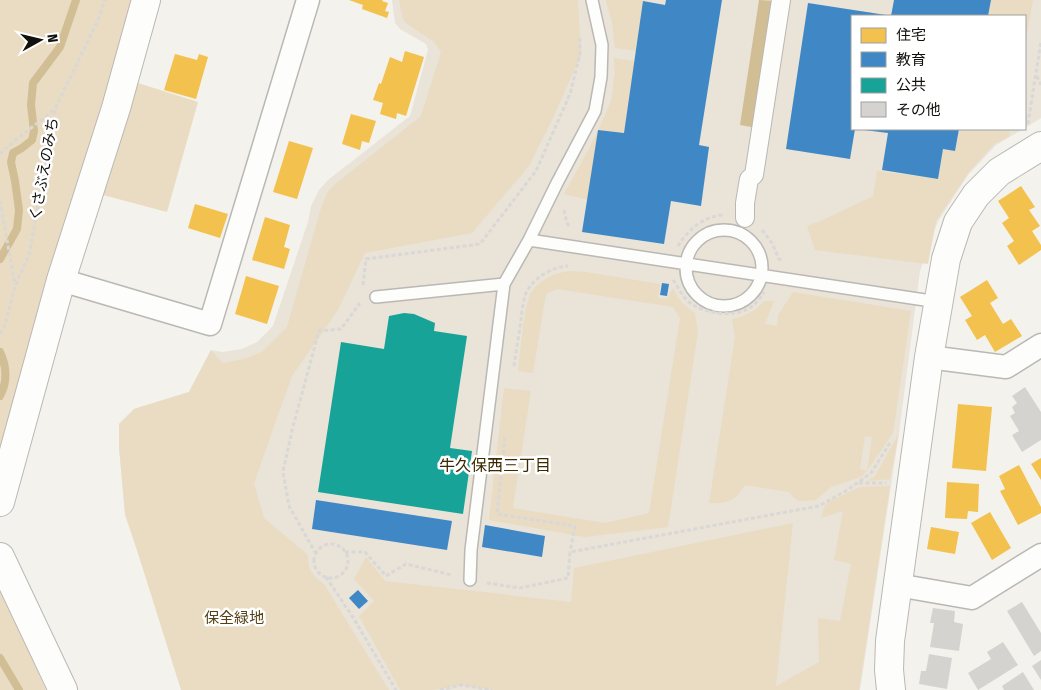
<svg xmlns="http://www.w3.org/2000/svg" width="1041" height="690" font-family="'Fira Sans Condensed','Noto Sans JP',sans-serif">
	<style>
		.built { fill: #e9e3d8 }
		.green { fill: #e9dcc2; fill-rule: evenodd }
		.water { fill: #d2be94 }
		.homes { fill: #f2c14e }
		.schools { fill: #3f88c5 }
		.public { fill: #17a398 }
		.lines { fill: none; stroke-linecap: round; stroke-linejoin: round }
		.stream { stroke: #d2be94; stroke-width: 8 }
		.building { fill: #d5d3cf }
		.service-casing { stroke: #bab8b4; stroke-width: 14 }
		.pedestrian-casing { stroke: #bab8b4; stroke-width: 20 }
		.minor-casing { stroke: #bab8b4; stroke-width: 25 }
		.tertiary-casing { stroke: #bab8b4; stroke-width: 30 }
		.path { stroke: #d9d8d6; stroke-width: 3; stroke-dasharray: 4 2.5; stroke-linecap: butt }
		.service { stroke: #fdfdfc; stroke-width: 11 }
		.pedestrian { stroke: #fdfdfc; stroke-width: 18 }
		.minor { stroke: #fdfdfc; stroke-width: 22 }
		.tertiary { stroke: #fdfdfc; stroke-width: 28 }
		.labels { text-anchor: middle; stroke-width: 5; stroke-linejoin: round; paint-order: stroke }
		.street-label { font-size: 15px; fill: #11100c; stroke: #fff }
		.park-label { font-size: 15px; fill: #564215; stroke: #fff }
		.neighbourhood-label { font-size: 16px; fill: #3b2a01; stroke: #fff }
	</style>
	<rect width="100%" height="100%" fill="#f4f2ec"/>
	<!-- built -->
	<path class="built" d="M392 0H1041V118L1025 128V16H852V129H1023L996 145 968 175 938 221 920 271 899 433 860 690H186L125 516 119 447V424L134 409 189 392 211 350 222 352 242 349 257 342 273 326 308 222 311 206 319 190 328 180 410 116 428 50 426 44 400 29 395 23Z"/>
	<!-- green -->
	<path class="green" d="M0 0H134L0 465Z
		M399 0H578L581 55 554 116 529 166 472 233 365 253 338 310 292 376 254 483 264 518 308 555C308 570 312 575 324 584L389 690H181L125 512 119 447V424L134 409 189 392 211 350 223 363 244 359 262 352 287 327 321 208 327 193 334 185 421 116 441 52 434 42 407 24 403 19Z
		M606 0H644L637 51 615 48 612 23Z
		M991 0H1033L1025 44V16H988Z
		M614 58 635 61 624 133 598 130 588 200 564 194 590 147 605 115 611 101 615 72Z
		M138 83 198 102 167 212 103 195Z
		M959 129H1010L1009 137 994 144 969 172 936 221 928 264 815 250 807 226 823 220 873 196 877 171 938 179 943 149 955 151Z
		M568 271 586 272 660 284 658 298 667 299 673 288C678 299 684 306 695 313L698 332 668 527 585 537 489 520 504 388 531 391 513 508 605 523 649 513 680 318 673 307 557 289 546 294 533 373 518 371C520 356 524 301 532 291 542 278 553 274 568 271Z
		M793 292 911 311 893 433 867 471 861 477 831 487 816 500 799 501 794 498 789 492 745 485C736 501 727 504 709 503L735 337 732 319C744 317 756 311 764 301H774L765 324 777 326 778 315ZM865 436 872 437 867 471 860 469Z
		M899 433 890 479 867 481 875 476Z
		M890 486 859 690H494L461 685 433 690H400L359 616 374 601 354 579 366 557 385 581 571 602 574 568 793 523 776 686 819 662 818 618 840 621 851 564 834 560 843 511 821 518 824 507 828 502 860 487Z
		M0 587 46 690H0Z"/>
	<!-- water -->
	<path class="water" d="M759 0 776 1 757 128 740 125Z"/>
	<!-- homes -->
	<path class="homes" d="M349 0H383L382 1 388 3 385 11 389 12 387 18 362 9 363 5Z
		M405 51 424 57 406 116 397 113 396 119 380 114 383 103 373 100 379 83 381 84 390 57 402 62Z
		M175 54 197 60 199 54 208 57 196 99 164 90Z
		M351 114 376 121 369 143 362 141 360 150 342 144Z
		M289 141 313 148 297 199 273 192Z
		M1021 186 1035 207 1029 210 1040 226 1032 231 1041 245V250L1019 265 1007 246 1014 241 1002 223 1009 218 998 201Z
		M195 204 228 214 220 238 188 228Z
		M265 217 290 225 284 247 290 249 284 269 252 260Z
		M246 276 279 286 267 324 235 314Z
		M987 280 998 298 990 303 1003 324 1011 319 1022 336 995 352 985 335 977 340 965 320 972 316 960 297Z
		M958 404 992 407 986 471 952 468Z
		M1041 458V480L1031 464Z
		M1019 465 1041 507V513L1018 525 1000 491 1005 489 999 476Z
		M947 482 979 484 978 512 968 511 967 519 945 518Z
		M990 512 1011 548 992 560 971 523Z
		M931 527 959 532 955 554 927 549Z"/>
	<!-- schools -->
	<path class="schools" d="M666 0H722L699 145 709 147 701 206 671 201 664 244 582 232 598 130 624 133 643 1 665 5Z
		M894 0H991L988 16H891Z
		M808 3 886 15 885 16H852V129H855L850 159 786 149Z
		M864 129H959L955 151 943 149 938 179 882 170 888 133 864 130Z
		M662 283 669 284 667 296 660 295Z
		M316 500 452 521 447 550 312 529Z
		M485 525 545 536 542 557 482 547Z
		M358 590 368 601 359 609 349 598Z"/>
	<!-- public -->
	<path class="public" d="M404 313 414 314 435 323 434 331 467 336 450 448 472 451 463 514 318 492 341 342 384 349 389 316Z"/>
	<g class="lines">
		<!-- stream -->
		<path class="stream" d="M0 259 17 229 19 210 15 181 11 162 13 153 22 148 32 140 34 131 31 105 33 83 60 47 76 0
			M0 352C7 367 8 381 0 396
			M0 658 19 690"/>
	</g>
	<!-- building -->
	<path class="building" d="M1025 387 1041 412V440L1022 452 1012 435 1019 431 1010 416 1015 413 1012 407 1017 403 1012 396Z
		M1022 602 1041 633V651L1034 656 1007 611Z
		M933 608 955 611 954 622 963 624 959 651 930 647 934 623H930Z
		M1003 642 1018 665 978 690 968 673 991 659 987 652Z
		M929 654 952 658 947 689 919 684 921 671H926Z
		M1041 660V680L1032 666Z
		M1023 672 1034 690H1004L1002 686Z"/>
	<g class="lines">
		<defs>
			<path id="service" d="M686 268a38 38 0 1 1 76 0a38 38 0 1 1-76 0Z
				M529 240 938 302
				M376 297 504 284
				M470 580 471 550 504 284 529 240 557 183 595 111 601 77 602 45 592 0"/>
			<path id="pedestrian" d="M745 218V203L749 179 754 175 781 0"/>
			<path id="minor" d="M61 280 210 324 308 0
				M929 357 1006 367 1041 345
				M897 585 972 598 1041 555"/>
			<path id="tertiary" d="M0 502 61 280 116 108 146 0
				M0 557 63 690
				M891 690 889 670 890 641 929 357 946 259 958 222 976 195 999 172 1041 146"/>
		</defs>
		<!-- service casing -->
		<use href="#service" class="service-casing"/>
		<!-- pedestrian casing -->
		<use href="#pedestrian" class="pedestrian-casing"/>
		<!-- minor casing -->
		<use href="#minor" class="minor-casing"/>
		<!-- tertiary casing -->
		<use href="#tertiary" class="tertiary-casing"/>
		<!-- path -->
		<path class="path" d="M1037 76 1041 85
			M1028 124 1041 41
			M0 154 6 148 55 109
			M0 201 15 285
			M564 210 567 223 570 227
			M762 230 772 243 779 259 782 260
			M678 246C688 229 706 215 725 215
			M673 280C678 287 682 296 689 302 697 309 708 311 718 313 739 315 753 311 764 292
			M363 285 366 259 480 244 536 171 570 94 580 54V36
			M0 334 5 325 15 286 29 255 55 109 98 20 105 0
			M514 366C516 351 519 335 521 320 522 311 523 301 526 293 533 278 552 267 568 266
			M505 437 497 514 575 526 570 552
			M859 483H886
			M314 561a17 17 0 1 1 34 0a17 17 0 1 1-34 0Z
			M345 552H365L386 576 406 564 452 575
			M316 554 289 506 283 472 292 430 319 331 341 329 360 303
			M326 577 354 619 396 690
			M487 583 520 588 568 578 570 552 819 506 849 489 871 473 890 443
			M440 690 461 685 492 690"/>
		<!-- service -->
		<use href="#service" class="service"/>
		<!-- pedestrian -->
		<use href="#pedestrian" class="pedestrian"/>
		<!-- minor -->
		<use href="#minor" class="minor"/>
		<!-- tertiary -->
		<use href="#tertiary" class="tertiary"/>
	</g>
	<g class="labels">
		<!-- street labels -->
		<g class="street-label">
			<text transform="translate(44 169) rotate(-80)" y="5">くさぶえのみち</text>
		</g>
		<!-- park labels -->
		<g class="park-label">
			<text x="234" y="623">保全緑地</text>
		</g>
		<!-- neighbourhood labels -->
		<g class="neighbourhood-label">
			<text x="495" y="471">牛久保西三丁目</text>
		</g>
	</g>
	<!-- legend -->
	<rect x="851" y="15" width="175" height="115" fill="#ffffff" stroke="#a09f9e"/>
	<rect x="861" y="28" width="25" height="15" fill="#f2c14e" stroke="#a09f9e"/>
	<text x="896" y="40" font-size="15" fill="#11100c">住宅</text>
	<rect x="861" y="52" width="25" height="15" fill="#3f88c5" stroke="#a09f9e"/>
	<text x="896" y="65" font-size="15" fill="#11100c">教育</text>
	<rect x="861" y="78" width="25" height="15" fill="#17a398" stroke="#a09f9e"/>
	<text x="896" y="90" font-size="15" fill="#11100c">公共</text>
	<rect x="861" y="102" width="25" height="15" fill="#d5d3cf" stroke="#a09f9e"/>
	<text x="896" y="115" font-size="15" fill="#11100c">その他</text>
	<!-- north arrow -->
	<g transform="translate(40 40) rotate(82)" stroke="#ffffff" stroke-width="4" paint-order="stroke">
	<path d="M0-4L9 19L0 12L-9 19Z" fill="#11100c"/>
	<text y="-8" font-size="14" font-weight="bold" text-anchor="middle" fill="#11100c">N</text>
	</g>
</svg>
